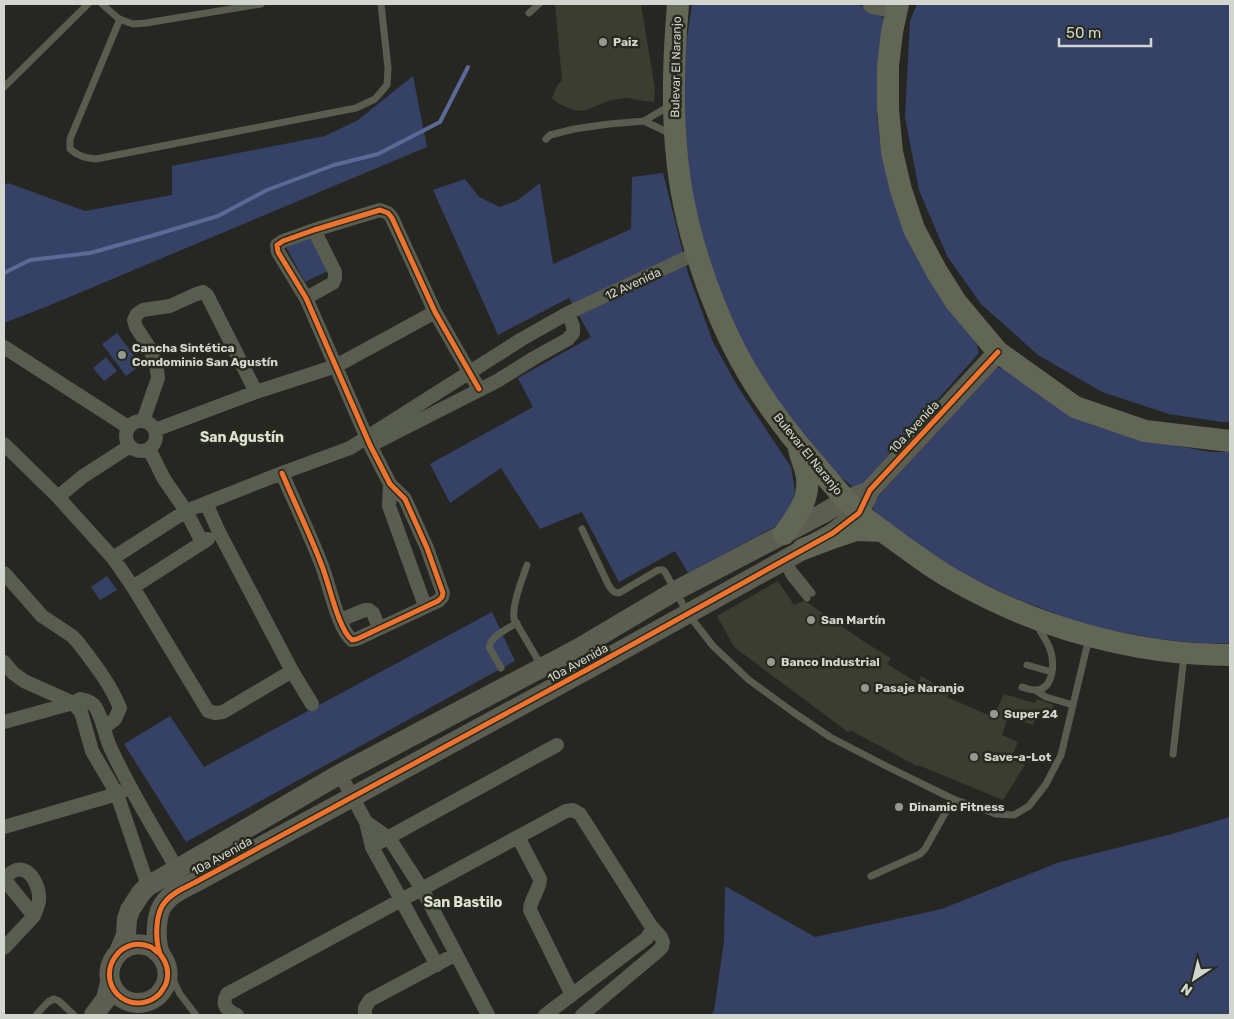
<svg xmlns="http://www.w3.org/2000/svg" width="1234" height="1019" font-family="Rubik,sans-serif">
	<style>
		.green { fill: #364166 }
		.lines { fill: none; stroke-linecap: round; stroke-linejoin: round }
		.stream { stroke: #5a6996; stroke-width: 4 }
		.building { fill: #3a3d30 }
		.lane { stroke: #595d4f; stroke-width: 7 }
		.street { stroke: #595d4f; stroke-width: 14 }
		.secondary { stroke: #5b5e50; stroke-width: 20 }
		.primary { stroke: #626654; stroke-width: 22 }
		.cycleway-casing { stroke: #272a1f; stroke-width: 8 }
		.cycleway { stroke: #ef722f; stroke-width: 5 }
		.poi-dot { fill: #969992; stroke: #272a1f; stroke-width: 2 }
		.labels { text-anchor: middle; stroke-width: 5; stroke-linejoin: round; paint-order: stroke }
		.poi-label { font-size: 12px; font-weight: bold; fill: #d3d6ce; stroke: #272a1f; text-anchor: start }
		.street-label { font-size: 12px; fill: #d3d6ce; stroke: #272a1f }
		.neighbourhood-label { font-size: 14px; font-weight: bold; fill: #dce1d2; stroke: #272a1f }
	</style>
	<rect width="100%" height="100%" fill="#262722"/>
	<!-- green -->
	<path class="green" d="M692 4H854L872 8 884 19 878 71 877 116 882 157 977 345 979 353 861 486 853 487 828 467 781 408 754 365 728 314 710 262 691 192 682 130 686 46Z
		M917 4H1230V422H1222L1169 414 1102 392 1038 355 981 304 947 256 919 190 905 117 910 21Z
		M413 76 427 147 48 306 4 323V185L8 183 85 211 172 195V166L325 136 358 120Z
		M663 173 688 273 713 342 738 387 791 467 795 491 790 509 780 524 688 573 675 551 619 582 582 512 540 529 501 468 450 503 430 464 533 407 518 378 591 337 569 298 498 335 433 190 465 179 479 197 500 207 518 200 540 183 553 264 631 229 632 177Z
		M308 232 328 271 305 282 285 245Z
		M117 333 141 365 126 376 102 344Z
		M106 357 117 371 104 381 93 368Z
		M996 367 1007 370 1055 403 1095 426 1155 442 1211 452H1230V643L1208 644 1158 639 1088 626 1012 597 949 567 880 518 873 509 874 501Z
		M107 576 117 590 100 600 91 587Z
		M492 612 515 661 186 842 124 744 170 716 204 767Z
		M1230 817V1015H711L714 1011 724 941 725 886 815 937 942 909 1057 863 1172 834Z"/>
	<g class="lines">
		<!-- stream -->
		<path class="stream" d="M4 273 30 260 90 253 151 236 218 216 267 190 334 165 378 154 440 122 468 67"/>
	</g>
	<!-- building -->
	<path class="building" d="M555 4H641L655 89 654 102 644 101 626 98 611 100 586 110 576 111 559 104 552 98 557 86 562 80Z
		M778 581 794 605 803 601 808 603 866 643 891 658 887 664 918 683 921 676 949 693 947 697 993 717 1004 694 1035 703 1037 699 1054 705 1051 715 1038 711 1033 725 1008 717 1002 735 1018 742 1011 759 1025 765 1003 800 918 765 917 766 850 730 848 732 734 647 717 616Z"/>
	<g class="lines">
		<!-- lane -->
		<path class="lane" d="M102 4 119 19 133 24 146 23 261 4
			M529 13 539 4
			M120 19 70 139V149C78 156 85 158 96 159L356 108 375 99 387 85 388 68 381 4
			M4 87 88 4
			M644 121 671 134
			M546 139 550 135 574 129 609 124 644 121 671 105
			M582 529 608 584C611 589 613 593 619 593L658 570H663L665 572 688 614 713 646 749 680 793 712 830 737 886 766 953 799 996 814 1014 815 1029 806 1046 784 1061 755 1089 638
			M788 559 792 568 812 593
			M783 564 790 577 807 598
			M527 565C522 580 512 604 514 619L542 667
			M1027 665 1052 672
			M501 668 489 647C492 635 507 629 517 623
			M1022 687C1026 688 1030 690 1034 690 1054 691 1055 663 1050 649 1047 641 1041 633 1037 625
			M1035 690 1046 697 1073 705
			M1173 754 1184 656
			M871 876 920 854 925 849 953 799
			M172 978 180 994 196 1015
			M36 1015 48 1002 54 999 59 1001 74 1015"/>
		<!-- street -->
		<path class="street" d="M306 298 333 283 335 278V272L314 230
			M4 347 128 427
			M126 436a15 15 0 1 1 30 0a15 15 0 1 1-30 0Z
			M143 421 158 378 156 364 149 347 136 327 134 320 137 314 143 310 170 306 194 295 203 292 207 295 256 392
			M155 430 256 392 336 366 435 312
			M4 444 58 497 113 558 133 587 208 711 215 713 223 712 292 671
			M371 445 497 381 534 358 568 339 573 333V326L568 313
			M149 449 164 479 186 511 202 542
			M282 473C295 504 310 534 322 566 329 583 338 629 352 640L357 639 438 601 442 597 443 593 427 548 405 499 390 484 370 445 306 298 278 252 277 245 283 241 314 230 380 210 388 213 392 218 435 312 479 389
			M390 484 389 506 425 606
			M58 497 82 477 130 446
			M206 503 219 532 292 671 312 704
			M113 558 186 511 282 473 350 448 522 339 568 313 697 253
			M4 573 42 616 72 636 77 641C93 662 110 683 120 708L115 719 105 727
			M133 587 208 539
			M340 620 365 610H369L373 613 379 628
			M4 662 13 673 24 681 73 703 81 712 92 751 117 794 148 886
			M4 722 73 703 80 699C87 700 93 702 96 708 104 722 105 738 112 751 131 792 155 830 177 869
			M340 774 366 822 372 847 437 965
			M366 822 389 838 422 889 488 1015
			M4 827 117 794 123 791
			M518 837 540 879C540 890 530 899 530 910L572 995
			M380 842 557 745
			M4 879C7 876 12 871 16 870 32 866 40 889 39 901 38 906 36 911 34 916L4 948
			M4 879 34 916
			M237 1015C227 1011 221 1005 227 994L566 811 573 810 580 814 651 926V931L647 938 545 1015
			M365 1015V1008L370 1000 456 954
			M582 1015 657 952 662 947 663 942 661 937 651 926"/>
		<!-- secondary -->
		<path class="secondary" d="M873 4 896 9
			M119 952 126 935 127 919 130 910 141 893 148 886 340 774 579 648 675 591 822 514 846 500 861 494
			M160 954C157 952 154 949 151 947 122 934 96 970 117 994 122 999 130 1003 137 1003 148 1003 158 998 163 989 169 981 169 969 164 960 163 958 161 956 160 954 155 940 155 913 165 902 172 893 184 888 194 883L590 668 833 533 859 513 870 490 998 352
			M94 1015 106 999 110 982"/>
		<!-- primary -->
		<path class="primary" d="M678 4C673 65 671 127 681 188 692 252 719 328 754 383 772 412 793 439 815 464 829 480 842 497 857 511 870 523 885 533 900 544 917 556 934 569 952 579 1035 627 1134 655 1230 655
			M898 4 892 32 888 66V109L892 152 901 190 914 229 937 272 956 302 998 352 1075 407 1145 431 1230 441
			M784 534C797 516 812 497 806 472 804 465 801 457 799 449
			M803 549 835 537 856 530 883 531"/>
		<defs>
			<path id="cycleway" d="M282 473C295 504 310 534 322 566 329 583 338 629 352 640L357 639 438 601 442 597 443 593 427 548 405 499 390 484 370 445 306 298 278 252 277 245 283 241 314 230 380 210 388 213 392 218 435 312 479 389
				M160 954C157 952 154 949 151 947 122 934 96 970 117 994 122 999 130 1003 137 1003 148 1003 158 998 163 989 169 981 169 969 164 960 163 958 161 956 160 954 155 940 155 913 165 902 172 893 184 888 194 883L590 668 833 533 859 513 870 490 998 352"/>
		</defs>
		<!-- cycleway casing -->
		<use href="#cycleway" class="cycleway-casing"/>
		<!-- cycleway -->
		<use href="#cycleway" class="cycleway"/>
	</g>
	<!-- markers -->
	<g class="poi-dot">
		<circle cx="603" cy="42" r="5"/>
		<circle cx="122" cy="355" r="5"/>
		<circle cx="811" cy="620" r="5"/>
		<circle cx="771" cy="662" r="5"/>
		<circle cx="865" cy="688" r="5"/>
		<circle cx="994" cy="714" r="5"/>
		<circle cx="974" cy="757" r="5"/>
		<circle cx="899" cy="807" r="5"/>
	</g>
	<g class="labels">
		<!-- poi labels -->
		<g class="poi-label">
			<text x="613" y="46">Paiz</text>
			<text x="132" y="352">Cancha Sintética<tspan x="132" dy="14">Condominio San Agustín</tspan></text>
			<text x="821" y="624">San Martín</text>
			<text x="781" y="666">Banco Industrial</text>
			<text x="875" y="692">Pasaje Naranjo</text>
			<text x="1004" y="718">Super 24</text>
			<text x="984" y="761">Save-a-Lot</text>
			<text x="909" y="811">Dinamic Fitness</text>
		</g>
		<!-- street labels -->
		<g class="street-label">
			<text transform="translate(676 67) rotate(-89)" y="4">Bulevar El Naranjo</text>
			<text transform="translate(633 284) rotate(-25)" y="4">12 Avenida</text>
			<text transform="translate(914 427) rotate(-47)" y="4">10a Avenida</text>
			<text transform="translate(808 454) rotate(51)" y="4">Bulevar El Naranjo</text>
			<text transform="translate(578 663) rotate(-29)" y="4">10a Avenida</text>
			<text transform="translate(222 856) rotate(-29)" y="4">10a Avenida</text>
		</g>
		<!-- neighbourhood labels -->
		<g class="neighbourhood-label">
			<text x="242" y="442">San Agustín</text>
			<text x="463" y="907">San Bastilo</text>
		</g>
	</g>
	<!-- border -->
	<rect width="1234" height="1019" fill="none" stroke="#d3d6ce" stroke-width="10"/>
	<!-- north arrow -->
	<g transform="translate(1194 979) rotate(215)" stroke="#272a1f" stroke-width="4" paint-order="stroke">
	<path d="M0-4L9 19L0 12L-9 19Z" fill="#d3d6ce"/>
	<text y="-8" font-size="14" font-weight="bold" text-anchor="middle" fill="#d3d6ce">N</text>
	</g>
	<!-- scale -->
	<path d="M1059 38v8h92v-8" fill="none" stroke="#d3d6ce" stroke-width="2.5"/>
	<text x="1066" y="38" font-size="15" fill="#d3d6ce" stroke="#272a1f" stroke-width="4" paint-order="stroke">50 m</text>
</svg>
